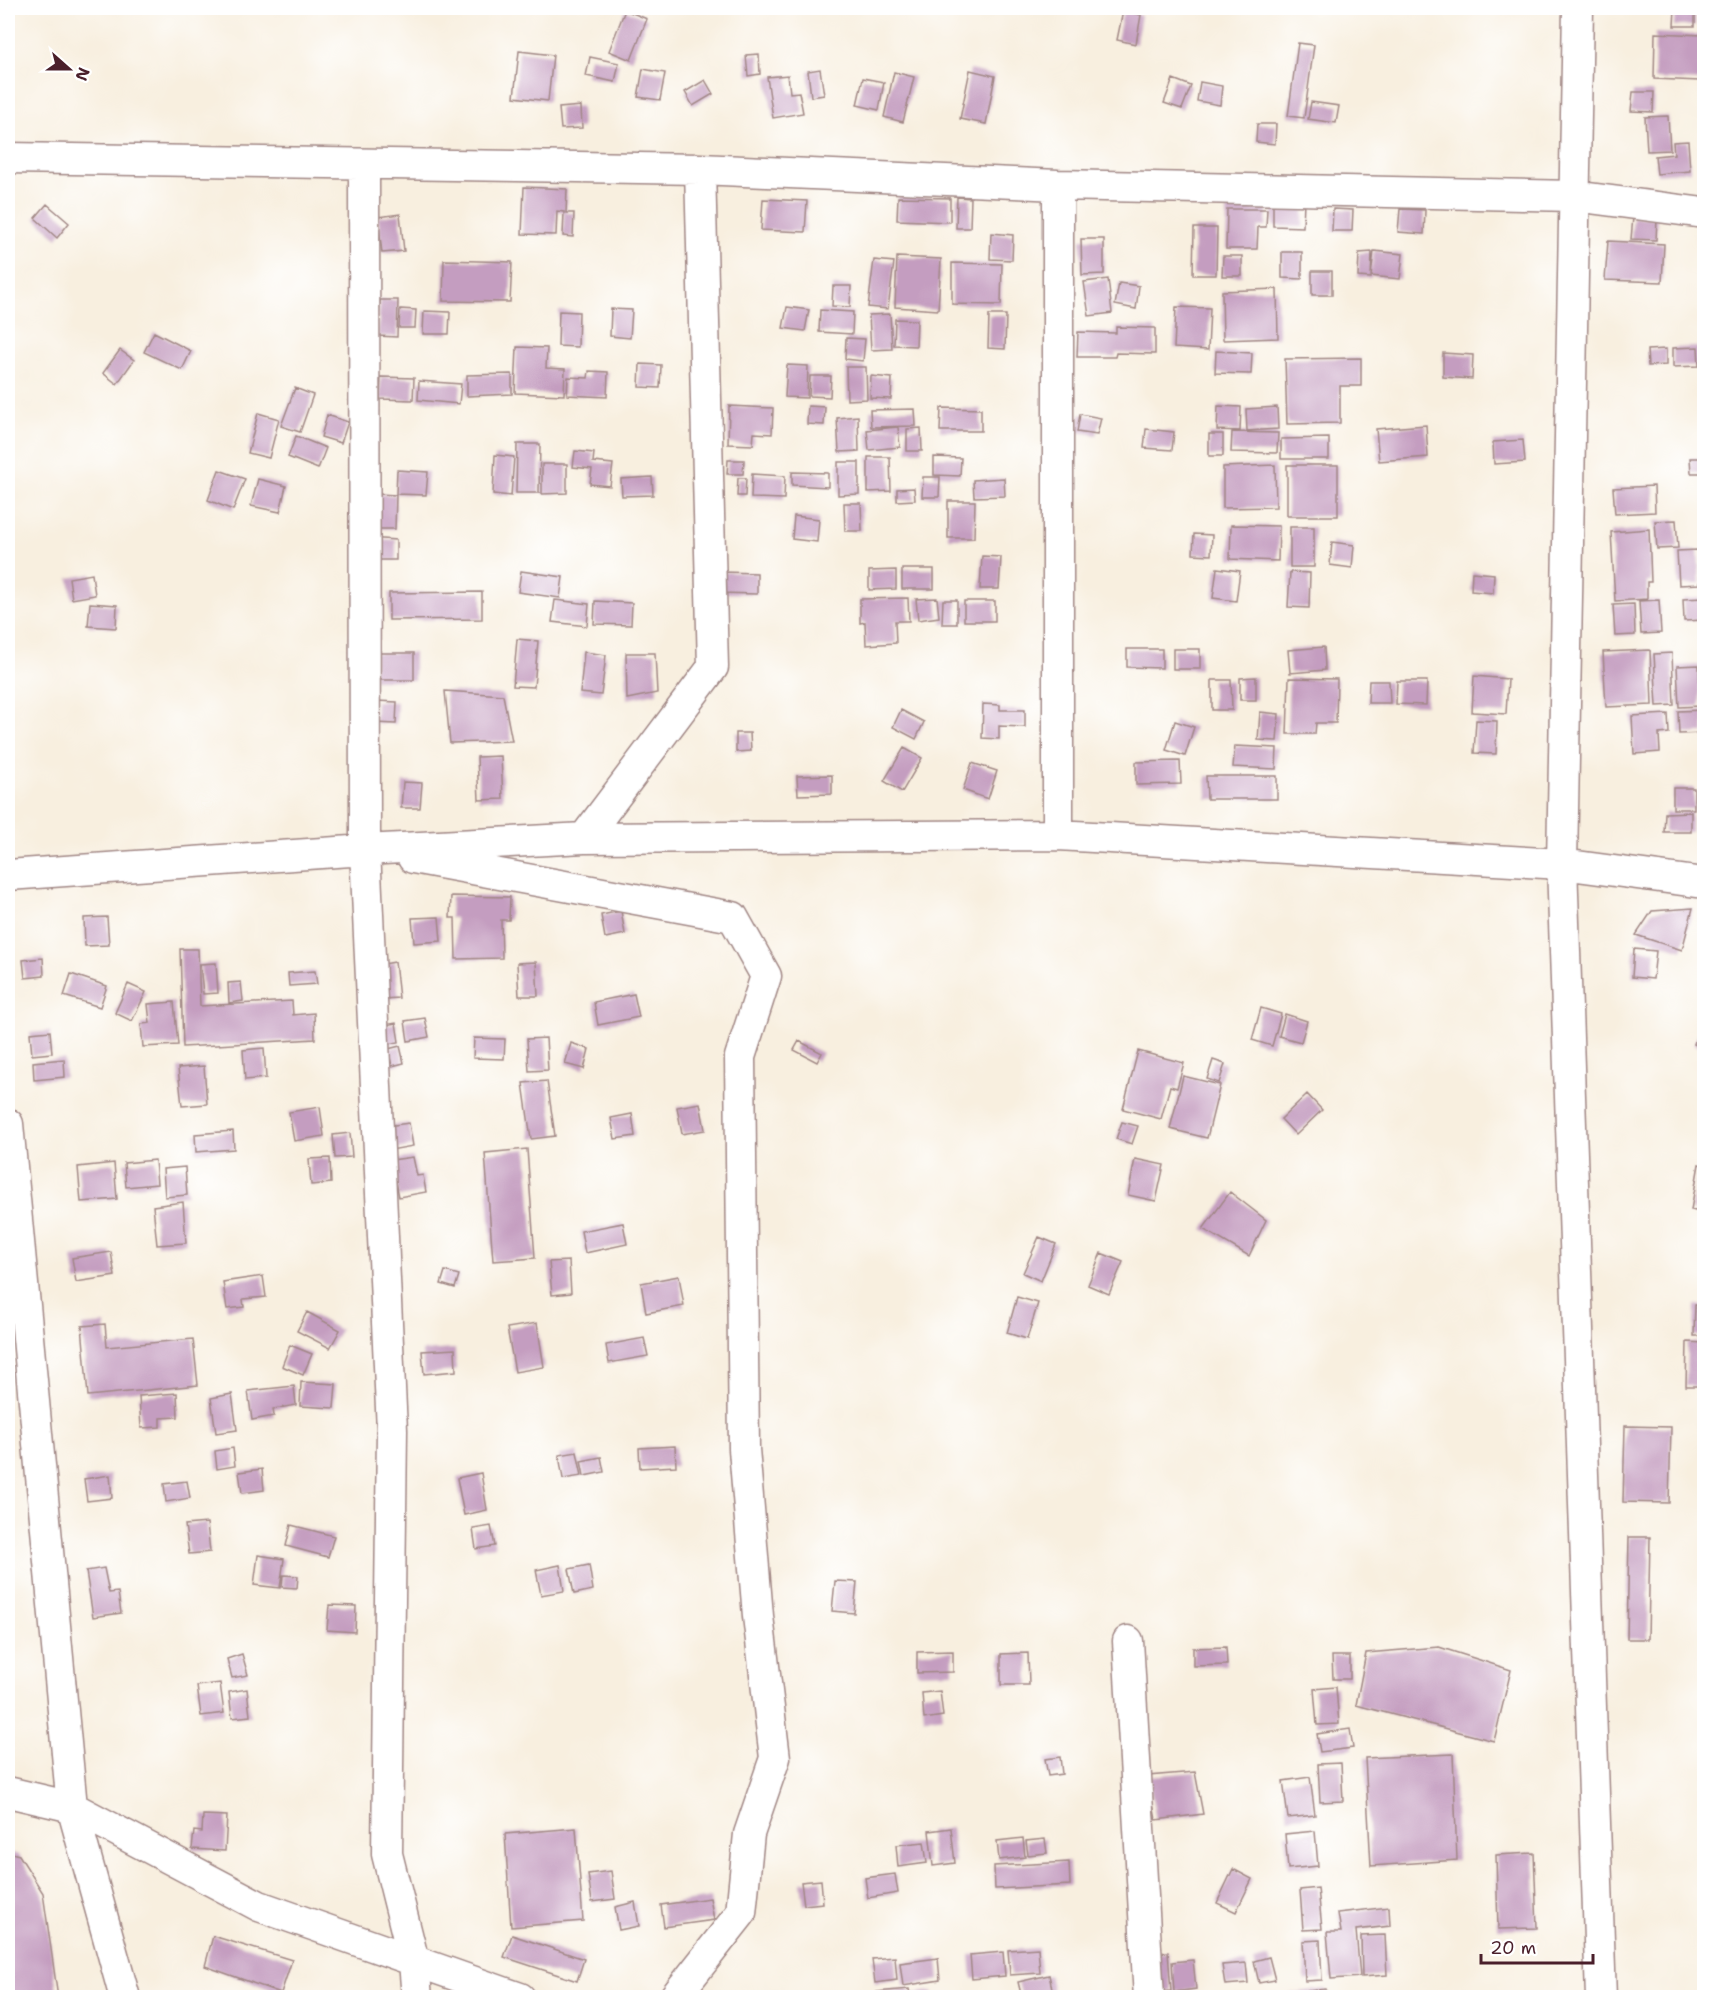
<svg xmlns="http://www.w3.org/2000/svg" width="1712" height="2005" font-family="'Shantell Sans',sans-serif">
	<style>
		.building { fill: #c49dc0 }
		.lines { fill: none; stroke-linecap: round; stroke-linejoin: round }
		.street-casing { stroke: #a18785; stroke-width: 33 }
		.street { stroke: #fff; stroke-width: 30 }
	</style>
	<rect width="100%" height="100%" fill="#fff"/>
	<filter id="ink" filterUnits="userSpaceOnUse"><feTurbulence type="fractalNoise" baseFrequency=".0167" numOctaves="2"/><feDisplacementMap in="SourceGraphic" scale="12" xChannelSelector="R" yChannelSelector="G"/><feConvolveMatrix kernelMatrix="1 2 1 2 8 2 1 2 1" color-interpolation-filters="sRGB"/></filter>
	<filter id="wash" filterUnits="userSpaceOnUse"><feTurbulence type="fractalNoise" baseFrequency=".008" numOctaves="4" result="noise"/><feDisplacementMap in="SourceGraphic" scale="24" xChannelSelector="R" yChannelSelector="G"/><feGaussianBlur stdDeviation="1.35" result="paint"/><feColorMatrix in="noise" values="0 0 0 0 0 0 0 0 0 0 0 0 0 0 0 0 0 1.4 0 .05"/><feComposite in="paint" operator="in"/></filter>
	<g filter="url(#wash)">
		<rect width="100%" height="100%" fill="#f8efdf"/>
		<g id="blocks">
			<!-- building -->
			<path class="building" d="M1675 8H1695V26H1674Z
				M625 10 647 19 631 60 609 51Z
				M1123 11 1141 15 1136 44 1117 40Z
				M1655 33 1702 35 1700 81 1654 79Z
				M1298 43 1314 45 1304 118 1288 116Z
				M519 51 553 55 548 101 514 97Z
				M759 54 760 74 748 76 746 55Z
				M590 57 619 63 615 82 586 76Z
				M643 69 665 73 660 100 638 97Z
				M820 69 824 95 811 97 808 71Z
				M970 70 995 76 986 124 960 119Z
				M894 72 914 77 903 122 884 117Z
				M788 75 790 93 799 92 803 113 773 118 767 77Z
				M863 78 884 82 879 110 857 105Z
				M1173 79 1191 86 1182 109 1164 103Z
				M705 80 713 94 693 106 685 92Z
				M1200 82 1222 86 1220 105 1197 101Z
				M1633 92H1654L1653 112 1631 111Z
				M1311 102 1339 106 1336 123 1308 119Z
				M581 106 582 128 561 129 559 108Z
				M1668 116 1670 150 1647 151 1645 117Z
				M1257 124H1276L1275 144 1256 142Z
				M1688 141 1690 171 1657 174 1655 156 1674 154 1673 142Z
				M524 187 567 189 566 213H574L573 237 563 236 564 212 557 211 556 235 522 234Z
				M898 197 950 198V222L897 220Z
				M957 197 971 198 970 228H956Z
				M763 199 807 201 805 232 761 230Z
				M1273 200 1304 201 1303 227 1273 226Z
				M47 204 69 223 57 238 35 218Z
				M1227 209H1267L1266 227H1258L1257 249H1226Z
				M1333 209 1353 210 1352 231H1332Z
				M1400 209 1425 210 1424 234 1398 232Z
				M400 214 404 251 382 253 378 217Z
				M1633 217 1657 218 1656 240 1631 239Z
				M1194 228H1217L1216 275H1193Z
				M991 233 1013 235 1012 260 990 259Z
				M1081 239H1104V274L1082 275Z
				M1608 241 1664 244 1662 282 1605 280Z
				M1374 251 1403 254 1400 279 1371 276Z
				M1282 252H1302V279L1282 278Z
				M1372 252 1371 278 1358 277 1359 253Z
				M1223 256H1242V276H1222Z
				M897 257 941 259 938 310 895 307Z
				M444 260 512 262 510 302 443 301Z
				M874 260 894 262 888 309 868 307Z
				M952 263 1002 264 1001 305 952 304Z
				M1312 271H1332V295H1312Z
				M1108 279 1112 313 1089 316 1084 282Z
				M1119 283 1139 286 1136 309 1115 305Z
				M833 286H851L850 307 832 306Z
				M1277 289 1278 338 1223 340 1222 291Z
				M380 300H398L397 337 378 336Z
				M787 307 809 310 805 331 783 328Z
				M1176 307 1210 308 1208 350 1174 348Z
				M400 309 416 310 415 328H399Z
				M611 309 632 310 630 338 610 336Z
				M820 310 853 312 852 334 819 332Z
				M424 311 450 312 449 334H423Z
				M559 311 579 312 578 347 558 346Z
				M890 314 892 349 871 350 869 315Z
				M989 315H1006L1005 349 988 348Z
				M895 319 917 320 916 346 894 345Z
				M1116 327 1155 328V354L1116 353 1115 357H1077L1078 332 1116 333Z
				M154 332 191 351 182 370 144 352Z
				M846 338 865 339 863 361 845 359Z
				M517 347 547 348 546 368 565 369 564 395 515 393Z
				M1698 347 1699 366 1673 367V348Z
				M1666 349V365L1648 366 1647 350Z
				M120 350 134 360 117 384 103 373Z
				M1216 351 1252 353 1251 374 1215 373Z
				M1443 353 1473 355 1472 379 1443 377Z
				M1361 358V386H1340V423L1287 424 1285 359Z
				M640 364 661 365 660 388 639 387Z
				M787 365 808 366 807 398 785 397Z
				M846 367H866L867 399 847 400Z
				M589 371 608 372 607 397 567 395 568 377 588 378Z
				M512 374V394L467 396V375Z
				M810 376H831L830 397 809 396Z
				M871 376 892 378 891 399 870 398Z
				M381 377 414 378 413 400 380 399Z
				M419 381 461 384 459 404 418 400Z
				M295 388 313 395 300 432 281 426Z
				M729 406 773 408 772 434 754 433 753 445 728 444Z
				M808 406 825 407 824 425 807 424Z
				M1218 406 1241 407 1240 431 1217 430Z
				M1277 407 1278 429 1247 431 1246 409Z
				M941 408 981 409V431H940Z
				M915 409 916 426 871 427 870 410Z
				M258 413 279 419 269 458 248 453Z
				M1080 414 1101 418 1097 435 1077 432Z
				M327 415 348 422 341 443 321 437Z
				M858 416 859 451 839 452 837 418Z
				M1426 425 1428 457 1379 461 1376 429Z
				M898 427 900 447 869 450 867 430Z
				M921 428 922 451H907V429Z
				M1146 429 1174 432 1172 450 1144 448Z
				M1232 432 1278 433 1277 453 1231 452Z
				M1209 434H1223V456H1209Z
				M296 436 326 448 318 469 288 457Z
				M1329 438V459H1281V439Z
				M1523 440 1525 462 1494 464 1493 442Z
				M517 444H540L539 493H516Z
				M575 451 594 453 593 462 613 464 610 486 590 484 592 469 573 467Z
				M495 455 514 457 511 496 493 494Z
				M868 457H890L891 491 868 492Z
				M934 457 961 458 960 476 934 475Z
				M1690 458H1704V473H1691Z
				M728 460H744L743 474H727Z
				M838 462H859V494L838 495Z
				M542 464H567V493L542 494Z
				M1275 465 1276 507 1223 508V467Z
				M1287 465H1338V516H1287Z
				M219 470 245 479 233 510 208 500Z
				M397 470 428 472 426 495 396 494Z
				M792 472 828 473V487L792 485Z
				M752 474 785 476 784 499 751 498Z
				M652 477 653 495 622 496 621 479Z
				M923 477H940L939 497H922Z
				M738 478H746L745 496H737Z
				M1004 478 1005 496 974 497 973 480Z
				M258 479 286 486 280 512 251 506Z
				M1654 486 1655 512 1615 514 1613 488Z
				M914 488 915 500 897 501V489Z
				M377 494 396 495 395 529H375Z
				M948 501H975L974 538H948Z
				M844 503H861L862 531H845Z
				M794 516 819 519 817 542 792 539Z
				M1676 520 1678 548 1657 549 1655 521Z
				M1231 525 1279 526 1278 561 1230 559Z
				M1290 527H1314V567H1290Z
				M1649 529 1651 582H1647V599L1615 601 1611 532Z
				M1194 534 1212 535 1211 555 1193 554Z
				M368 538 396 540V560H367Z
				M1332 542 1354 545 1352 568 1330 565Z
				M1698 550 1700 584 1679 585 1677 551Z
				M982 556 1001 557 999 589H980Z
				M1217 568 1240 571 1236 601 1213 598Z
				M902 569H934V589H902Z
				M896 570V589L869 590V571Z
				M521 571 563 577 560 598 518 592Z
				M721 572 757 573V594L720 593Z
				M1290 572 1310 573 1309 608 1288 607Z
				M1472 572 1494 574 1493 593 1471 591Z
				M92 574 95 595 72 599 69 578Z
				M482 592V619L389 620V593Z
				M908 598 909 621H895L896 643 866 645 865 622 860 623V599Z
				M937 598 939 617 918 620 916 599Z
				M1704 598V620L1684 621 1683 599Z
				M555 600 589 604 587 626 552 622Z
				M943 600H957V624H942Z
				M1659 600 1661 633 1641 634 1639 601Z
				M595 601 632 603 631 625 594 624Z
				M964 601H995V621H964Z
				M90 603 117 605 116 628 88 626Z
				M1634 604 1635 635 1615 636 1613 605Z
				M517 639 538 641 534 687 513 686Z
				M1324 647 1325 670 1290 673 1288 650Z
				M1127 649H1162V668L1127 667Z
				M1173 649H1200V669H1173Z
				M1650 650 1652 705 1606 707 1603 652Z
				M584 652 606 655 601 695 580 693Z
				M375 653H414V680H374Z
				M626 653H655L657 693 627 699Z
				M1672 653 1674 705 1657 706 1654 654Z
				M1699 665 1700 706 1679 707 1677 666Z
				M1474 676 1508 679 1506 714 1472 712Z
				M1256 677V700H1240V678Z
				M1289 678 1337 679 1336 723H1316L1315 734H1287Z
				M1212 680H1231L1232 710H1212Z
				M1369 681H1389L1390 703H1368Z
				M1397 681H1427L1426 705 1396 704Z
				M445 691 503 695 512 741 450 743Z
				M376 701 397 702 396 724 375 723Z
				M983 704 1000 705V710H1025V727L999 726V739L982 738Z
				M901 710 924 722 916 739 893 727Z
				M1704 710V733L1679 734 1678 711Z
				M1260 712 1279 714 1277 741 1258 740Z
				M1668 714 1669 733 1659 734 1660 752 1634 754 1632 716Z
				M1476 720 1497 721 1496 754 1474 753Z
				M1175 721 1194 727 1185 756 1166 750Z
				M736 733H750L751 751 736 752Z
				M1235 746 1277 748 1276 769 1233 767Z
				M904 748 922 758 902 792 884 781Z
				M501 756 503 799 479 800 477 757Z
				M1180 761 1181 784 1136 785V762Z
				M972 763 997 771 988 799 963 790Z
				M832 775V794L798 795 797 776Z
				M1206 776H1277V799H1207Z
				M403 782 422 783 420 808H401Z
				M1673 788H1694V809H1673Z
				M1699 792H1704V812H1699Z
				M1691 812V832H1664L1665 813Z
				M451 896 510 897 509 920H501L502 958 456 959 455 918H450Z
				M1693 908 1682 950 1636 935 1652 911Z
				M621 911 625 934 605 938 601 915Z
				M107 917 109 945 85 946 84 918Z
				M439 917 441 941 414 943 412 918Z
				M180 949H198L200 1006 292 1001 293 1015 314 1013 315 1039 183 1047Z
				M1634 949 1656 951 1653 979 1632 977Z
				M43 958 44 976 25 978 23 960Z
				M395 962 399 998 382 999 378 965Z
				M536 962 538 996H519L517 963Z
				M216 963 218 993 203 994 200 964Z
				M315 971 317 984 289 986 288 973Z
				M71 974 107 986 100 1007 64 996Z
				M241 982 243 1001 229 1003 228 983Z
				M128 984 146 992 132 1021 115 1013Z
				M634 994 639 1017 598 1025 594 1002Z
				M174 1002 178 1045 143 1047 141 1024 150 1023 148 1004Z
				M1261 1008 1281 1014 1272 1046 1252 1040Z
				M1285 1014 1307 1021 1301 1042 1279 1036Z
				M425 1018 429 1037 408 1041 405 1021Z
				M1702 1022 1704 1023V1048L1694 1044Z
				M396 1023 399 1042 382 1045 379 1026Z
				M50 1031 52 1053 32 1055 30 1033Z
				M474 1038 505 1039 504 1059 473 1058Z
				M546 1038 548 1070 529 1071 527 1039Z
				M799 1041 822 1053 817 1062 794 1050Z
				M571 1043 589 1049 584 1069 565 1064Z
				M400 1046 404 1063 392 1066 388 1049Z
				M264 1048 266 1078 245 1080 243 1050Z
				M1138 1051 1184 1063 1177 1088 1170 1086 1161 1119 1123 1109Z
				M64 1059 65 1077 34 1080 33 1062Z
				M1213 1060 1225 1064 1219 1083 1207 1079Z
				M204 1066 207 1104 182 1106 178 1068Z
				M1183 1076 1220 1085 1207 1138 1170 1129Z
				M547 1081 555 1136 531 1139 523 1083Z
				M1307 1094 1322 1110 1296 1135 1281 1119Z
				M700 1103 705 1130 682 1134 677 1107Z
				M320 1107 324 1136 294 1141 289 1112Z
				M632 1114 635 1136 615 1139 611 1118Z
				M1122 1122 1138 1126 1132 1144 1116 1139Z
				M409 1123 413 1146 391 1150 387 1126Z
				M233 1131 234 1149 196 1152 195 1134Z
				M350 1133 352 1157 335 1158 333 1135Z
				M527 1149 535 1258 493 1261 485 1153Z
				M413 1157 417 1176 423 1175 426 1192 399 1197 392 1160Z
				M330 1158 331 1183 311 1185 309 1159Z
				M1135 1159 1164 1165 1156 1201 1128 1195Z
				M155 1160 157 1184 126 1187 124 1163Z
				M114 1163 117 1199 81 1202 78 1167Z
				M1699 1164 1704 1165V1213L1691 1210Z
				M185 1167 187 1195 165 1197 163 1169Z
				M1230 1192 1266 1220 1249 1256 1203 1229Z
				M183 1202 186 1243 157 1245 153 1206Z
				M623 1223 627 1244 585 1253 581 1231Z
				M1039 1237 1056 1244 1041 1281 1023 1273Z
				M111 1252 115 1276 76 1282 72 1258Z
				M1101 1253 1123 1262 1109 1294 1088 1285Z
				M569 1261 571 1293 552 1295 549 1262Z
				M445 1271 459 1275 455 1288 441 1284Z
				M263 1276 266 1297 243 1299 244 1307 227 1309 223 1282Z
				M679 1276 684 1306 646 1313 641 1283Z
				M1017 1297 1038 1303 1027 1339 1007 1333Z
				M1695 1305 1704 1306V1336H1694Z
				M307 1312 340 1330 330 1348 297 1331Z
				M537 1323 544 1367 515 1372 507 1328Z
				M105 1324 107 1347 193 1339 198 1385 88 1396 82 1326Z
				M644 1338 648 1356 609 1363 606 1345Z
				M1687 1342 1704 1343V1386H1686Z
				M290 1345 312 1354 303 1375 282 1366Z
				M455 1349 456 1371 424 1374 422 1351Z
				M301 1382 336 1384 334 1408 300 1406Z
				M294 1386 296 1405 273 1409 274 1416 252 1420 248 1391Z
				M177 1393 178 1417 160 1418V1427L141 1428 139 1396Z
				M232 1394 237 1430 216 1433 211 1398Z
				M1625 1426 1671 1427 1669 1503 1623 1502Z
				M675 1446 676 1466 640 1468 639 1448Z
				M233 1448 235 1466 217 1469 215 1451Z
				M577 1452 582 1476 563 1479 559 1455Z
				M601 1457 604 1472 584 1476 581 1461Z
				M262 1469 264 1490 242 1493 239 1472Z
				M481 1473 487 1510 464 1515 457 1478Z
				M110 1475 112 1498 87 1501 84 1479Z
				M187 1481 190 1498 166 1502 164 1484Z
				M207 1523 210 1552 189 1554 185 1525Z
				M291 1525 334 1536 328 1557 286 1546Z
				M491 1526 495 1546 476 1549 473 1529Z
				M1629 1537H1650L1648 1639H1627Z
				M258 1555 284 1559 280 1588 254 1585Z
				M560 1565 564 1591 541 1595 536 1570Z
				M589 1565 593 1590 574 1594 569 1569Z
				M104 1568 109 1593 118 1592 121 1613 93 1617 86 1571Z
				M283 1575 298 1576 297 1588 282 1587Z
				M835 1581 857 1582 854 1613 832 1611Z
				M329 1605 356 1606 355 1632 327 1630Z
				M1226 1647 1227 1665 1193 1666V1648Z
				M1439 1647 1511 1670 1494 1741 1356 1705 1366 1653Z
				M953 1651V1672L917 1673V1652Z
				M1028 1653 1029 1685H1001V1654Z
				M242 1654 248 1675 232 1678 227 1659Z
				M1332 1656H1350V1679H1333Z
				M220 1683 224 1713 201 1716 197 1686Z
				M1336 1687 1339 1724 1317 1725 1314 1689Z
				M247 1689 250 1716 232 1718 229 1692Z
				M940 1691 943 1716 924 1719 922 1693Z
				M1350 1729 1353 1748 1320 1752 1317 1734Z
				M1453 1754 1457 1860 1371 1866 1365 1758Z
				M1060 1757 1062 1774 1048 1776 1045 1759Z
				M1341 1763 1343 1801 1320 1802 1318 1764Z
				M1195 1772 1203 1814 1156 1820 1148 1776Z
				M1310 1777 1315 1815 1288 1818 1283 1781Z
				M203 1815 227 1816 225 1851 192 1849 194 1831 202 1832Z
				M576 1828 583 1921 511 1927 505 1834Z
				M951 1828 955 1863 933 1866 929 1831Z
				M1315 1831 1318 1866 1288 1869 1285 1834Z
				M1023 1838 1025 1857 999 1860 997 1841Z
				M1045 1839 1047 1853 1028 1855 1026 1841Z
				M924 1842 927 1863 898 1867 896 1845Z
				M8 1852 19 1855 43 1893 58 1998H8Z
				M1534 1853 1537 1928 1498 1929 1496 1855Z
				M1069 1862 1070 1885 995 1889 994 1866Z
				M1233 1869 1252 1879 1236 1912 1217 1903Z
				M611 1871 615 1899 592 1902 588 1874Z
				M895 1874 898 1893 868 1898 865 1878Z
				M821 1880 823 1903 804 1905 801 1882Z
				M1318 1888 1322 1929 1303 1930 1300 1890Z
				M710 1898 714 1920 664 1927 661 1905Z
				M635 1902 639 1926 619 1930 615 1907Z
				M1389 1907 1390 1926 1356 1930 1360 1977 1331 1979 1327 1932H1341L1338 1913Z
				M512 1935 584 1959 577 1981 504 1957Z
				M1385 1935 1387 1975 1362 1977 1361 1936Z
				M213 1936 292 1960 281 1993 205 1966Z
				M1320 1940 1322 1980 1305 1981 1303 1941Z
				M1038 1948 1040 1973 1010 1975 1008 1950Z
				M1003 1952 1005 1976 972 1979 970 1955Z
				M1168 1952 1171 1991 1150 1993 1147 1954Z
				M895 1957 897 1980 875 1983 872 1959Z
				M1269 1957 1275 1980 1259 1983 1254 1961Z
				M938 1958 940 1980 903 1986 900 1963Z
				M1193 1960 1196 1989 1174 1992 1172 1962Z
				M1246 1963 1248 1983 1225 1985 1222 1965Z
				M1049 1975 1054 1997 1022 1998 1018 1982Z
				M909 1989 910 1994 933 1991 934 1998H878L877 1992Z
				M1326 1989 1327 1998H1290V1993Z"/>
		</g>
	</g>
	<g filter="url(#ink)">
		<use href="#blocks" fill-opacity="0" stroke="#a18785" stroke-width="1.5"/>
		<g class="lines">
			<defs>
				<path id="street" d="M1578 8 1562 864 1601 1998
					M8 158 700 169 1058 185 1574 196 1704 213
					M364 165 365 850 392 1430 387 1854 414 1962 417 1998
					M1058 185V835
					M584 838 713 667 700 169
					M413 858 733 917 766 976 740 1057 744 1449 758 1616 775 1758 749 1834 741 1913 674 1998
					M8 875 365 850 584 838 1058 835 1562 864 1704 883
					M8 1124 72 1807 125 1998
					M1128 1641 1149 1998
					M8 1792 72 1807 259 1906 520 1998"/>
			</defs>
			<!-- street casing -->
			<use href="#street" class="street-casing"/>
			<!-- street -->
			<use href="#street" class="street"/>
		</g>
	</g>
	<!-- margin -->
	<rect width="1712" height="2005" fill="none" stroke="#fff" stroke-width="30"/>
	<!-- north arrow -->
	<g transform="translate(69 69) rotate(111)" stroke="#ffffff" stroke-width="4.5" paint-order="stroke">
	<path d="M0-4.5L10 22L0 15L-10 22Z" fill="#4a1f2b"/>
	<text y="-9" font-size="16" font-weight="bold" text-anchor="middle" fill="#4a1f2b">N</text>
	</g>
	<!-- scale -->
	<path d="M1481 1954v9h112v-9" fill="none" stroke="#4a1f2b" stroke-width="3"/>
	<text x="1490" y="1954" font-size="18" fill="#4a1f2b" stroke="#ffffff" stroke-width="4.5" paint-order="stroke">20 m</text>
</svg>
